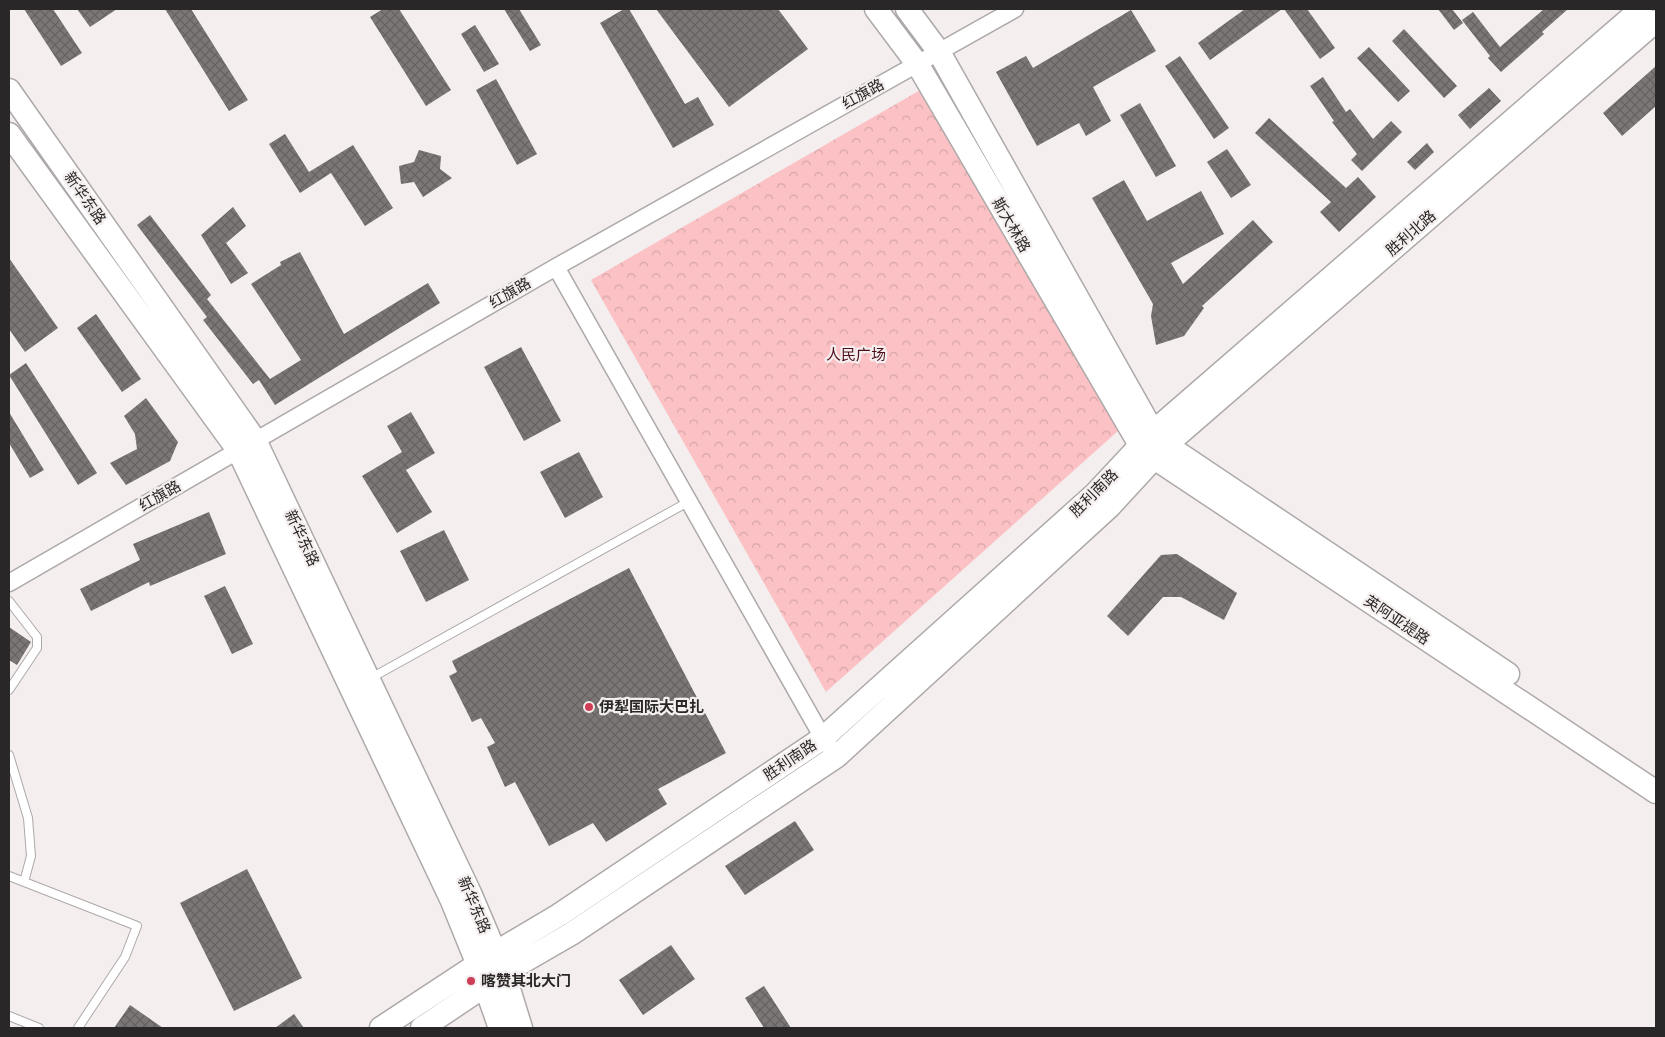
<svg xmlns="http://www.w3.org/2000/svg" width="1665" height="1037" font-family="Inter,'Noto Sans SC',sans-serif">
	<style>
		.park { fill: url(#park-crowns) }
		.building { fill: url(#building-cross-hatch) }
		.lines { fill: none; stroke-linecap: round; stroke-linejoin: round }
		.lane-casing { stroke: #aea9a9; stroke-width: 10 }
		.street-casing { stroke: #aea9a9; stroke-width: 19 }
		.secondary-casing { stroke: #aea9a9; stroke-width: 25 }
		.lane { stroke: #fff; stroke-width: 8 }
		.street { stroke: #fff; stroke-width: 16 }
		.secondary { stroke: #fff; stroke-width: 22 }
		.poi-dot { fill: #ce3e57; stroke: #f4eeee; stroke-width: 2 }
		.labels { text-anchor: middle; stroke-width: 4.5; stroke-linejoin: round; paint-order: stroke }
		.street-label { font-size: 15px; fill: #292727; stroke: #f4eeee }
		.park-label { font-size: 15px; fill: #4d101b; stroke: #f4eeee }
		.poi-label { font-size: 15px; font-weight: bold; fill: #292727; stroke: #f4eeee; text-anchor: start }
	</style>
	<defs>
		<pattern id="park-crowns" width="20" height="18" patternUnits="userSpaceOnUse" patternTransform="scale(1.25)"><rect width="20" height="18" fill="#fbc1c4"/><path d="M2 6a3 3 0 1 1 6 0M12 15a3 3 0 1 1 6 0" fill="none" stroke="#d7a6a8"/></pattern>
		<pattern id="building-cross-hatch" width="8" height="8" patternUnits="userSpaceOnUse" patternTransform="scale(1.25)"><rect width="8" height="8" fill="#7c7777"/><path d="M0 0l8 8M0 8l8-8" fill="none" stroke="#666262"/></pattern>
	</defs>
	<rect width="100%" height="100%" fill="#f4eeee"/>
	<!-- park -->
	<path class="park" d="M929 85 1118 431 826 692 591 280Z"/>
	<!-- building -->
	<path class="building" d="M24 9H53L82 53 61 66Z
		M77 9H117L90 27Z
		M165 9H191L248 100 229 111Z
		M383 9H399L451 90 426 106 370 17Z
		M504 9H519L541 45 530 51Z
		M624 9H629L685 104 698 97 714 125 673 148 600 23Z
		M656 9H778L808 49 729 107Z
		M1245 9H1282L1210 60 1198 43Z
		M1284 9H1307L1335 48 1320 59Z
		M1438 9H1452L1463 23 1454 30Z
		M1544 9H1568L1542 32 1544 34 1501 72 1488 58 1490 56 1462 20 1473 12 1500 47Z
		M1131 10 1156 51 1093 87 1111 121 1086 136 1079 123 1037 146 996 72 1026 56 1033 68Z
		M475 25 499 64 484 72 461 34Z
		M1404 29 1457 86 1444 98 1392 41Z
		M1369 47 1410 91 1398 102 1357 58Z
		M1180 56 1229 128 1214 139 1165 66Z
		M1656 66V106L1622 136 1603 113Z
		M1323 77 1346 112 1350 109 1373 139 1391 121 1402 132 1362 171 1351 160 1357 154 1332 122 1334 121 1310 86Z
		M496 79 537 154 517 165 476 90Z
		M1489 88 1501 101 1470 129 1458 115Z
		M1140 103 1176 166 1156 177 1120 115Z
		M1269 118 1346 188 1358 177 1376 197 1339 232 1320 212 1331 202 1255 133Z
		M285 134 309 172 353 145 393 208 365 226 331 173 300 193 269 144Z
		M1427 143 1434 152 1415 170 1407 162Z
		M1227 149 1251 185 1231 198 1207 162Z
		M419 150 441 156 440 169 452 178 423 197 414 182 401 184 399 166 414 162Z
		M1124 180 1147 221 1201 191 1224 234 1171 263 1183 284 1253 220 1273 242 1202 306 1204 308 1184 336 1156 345 1151 316 1153 304 1092 198Z
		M233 207 246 226 226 243 248 273 231 284 201 235Z
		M150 215 211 295 207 299 270 379 301 360 251 284 281 265 280 262 300 252 344 334 428 283 440 303 275 405 259 380 253 384 203 320 207 317 137 225Z
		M9 258 58 328 25 352 9 329Z
		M96 314 141 379 122 392 77 328Z
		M521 347 561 421 524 441 484 367Z
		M26 363 97 473 78 485 9 375Z
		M146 398 178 442 170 461 126 485 110 463 137 449 135 434 124 416Z
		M9 412 44 470 30 478 9 443Z
		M411 412 435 453 406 470 432 512 397 533 362 476 402 452 387 426Z
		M579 452 603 497 565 518 540 472Z
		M209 512 226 554 150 586 149 582 91 611 80 589 140 560 133 544Z
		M444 530 469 580 426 602 400 551Z
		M1177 554 1237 593 1224 620 1181 597H1163L1128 636 1107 616 1161 555Z
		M629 568 726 753 658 789 667 804 606 842 593 823 549 846 515 782 505 787 487 747 495 743 481 718 472 722 449 676 457 672 452 661Z
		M225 586 253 644 232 654 204 596Z
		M9 627 31 642 17 665 9 660Z
		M795 821 814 850 745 895 725 866Z
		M247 869 302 978 234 1011 180 903Z
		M671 945 695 979 643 1015 619 980Z
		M764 986 791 1028H764L745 998Z
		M130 1005 163 1028H114Z
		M294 1014 304 1028H275Z"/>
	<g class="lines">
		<defs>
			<path id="lane" d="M9 601 37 637V648L9 690
				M371 678 688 502
				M9 755 28 818 31 856 24 882
				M9 876 137 926 125 957 78 1028
				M9 1016 39 1028"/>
			<path id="street" d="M556 267 823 738 830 747
				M9 583 556 267 1015 9"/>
			<path id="secondary" d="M876 9 918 65 1140 445 1153 457 1656 792
				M907 9 939 52 1153 432 1166 445 1508 674
				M9 90 255 440 470 893 504 973 521 1028
				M9 134 238 450 452 901 476 960 500 1028
				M381 1028 495 953 559 915 823 738 1095 494 1153 432 1641 9
				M422 1028 507 971 571 934 837 756 1109 507 1166 445 1656 21"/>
		</defs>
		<!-- lane casing -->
		<use href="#lane" class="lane-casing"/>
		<!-- street casing -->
		<use href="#street" class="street-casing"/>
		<!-- secondary casing -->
		<use href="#secondary" class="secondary-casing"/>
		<!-- lane -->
		<use href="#lane" class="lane"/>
		<!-- street -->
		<use href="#street" class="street"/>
		<!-- secondary -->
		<use href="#secondary" class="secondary"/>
	</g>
	<!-- markers -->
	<g class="poi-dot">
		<circle cx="589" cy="707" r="5"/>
		<circle cx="471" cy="981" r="5"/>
	</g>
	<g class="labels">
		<!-- street labels -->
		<g class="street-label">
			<text transform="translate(863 94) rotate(-29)" y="5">红旗路</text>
			<text transform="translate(85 198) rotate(55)" y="5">新华东路</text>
			<text transform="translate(1011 225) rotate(60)" y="5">斯大林路</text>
			<text transform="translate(1411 233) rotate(-41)" y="5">胜利北路</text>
			<text transform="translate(510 293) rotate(-30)" y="5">红旗路</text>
			<text transform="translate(1094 493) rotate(-45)" y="5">胜利南路</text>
			<text transform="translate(160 496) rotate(-30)" y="5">红旗路</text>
			<text transform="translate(302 538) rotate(65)" y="5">新华东路</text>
			<text transform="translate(1397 620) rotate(34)" y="5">英阿亚提路</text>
			<text transform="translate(790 760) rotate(-34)" y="5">胜利南路</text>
			<text transform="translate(474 905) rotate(67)" y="5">新华东路</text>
		</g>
		<!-- park labels -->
		<g class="park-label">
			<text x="856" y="360">人民广场</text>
		</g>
		<!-- poi labels -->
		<g class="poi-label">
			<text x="599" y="712">伊犁国际大巴扎</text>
			<text x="481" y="986">喀赞其北大门</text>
		</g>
	</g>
	<!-- border -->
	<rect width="1665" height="1037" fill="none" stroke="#292727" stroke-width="20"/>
</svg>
